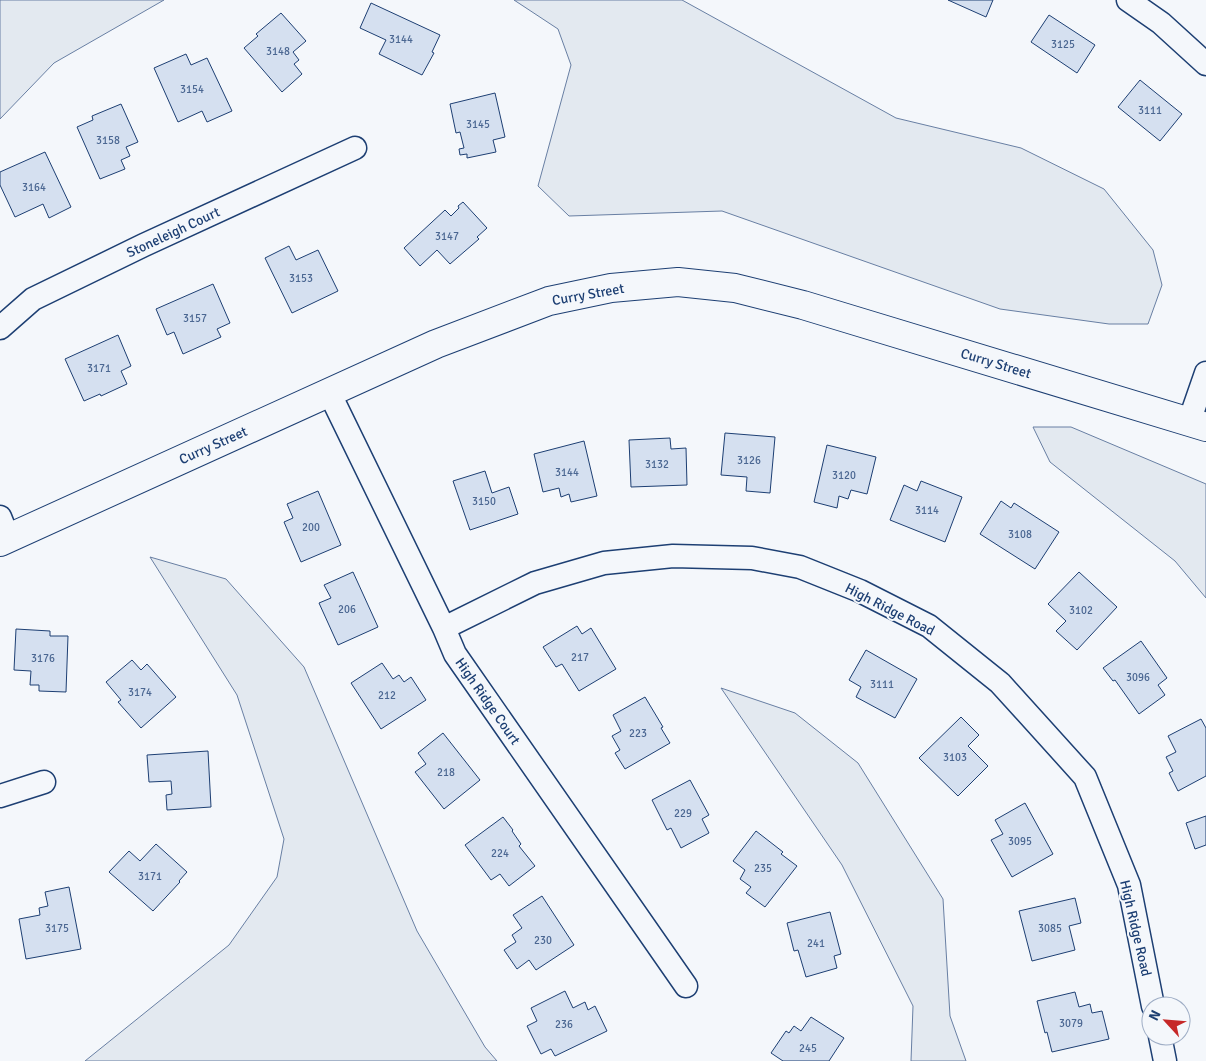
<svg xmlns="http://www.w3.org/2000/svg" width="1206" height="1061" font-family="Signika,sans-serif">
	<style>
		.green { fill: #e3e9f0; stroke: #687fa3 }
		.building { fill: #d5e0f0; stroke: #1d3f73 }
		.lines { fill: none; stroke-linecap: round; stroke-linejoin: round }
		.minor-casing { stroke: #1d3f73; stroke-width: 25 }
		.tertiary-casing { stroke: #1d3f73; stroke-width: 30 }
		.minor { stroke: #f4f7fb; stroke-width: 22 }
		.tertiary { stroke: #f4f7fb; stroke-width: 28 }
		.labels { text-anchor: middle; stroke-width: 4; stroke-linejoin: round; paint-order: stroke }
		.number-label { font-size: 11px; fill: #4b6792 }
		.street-label { font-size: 14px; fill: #1d3f73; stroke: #f4f7fb }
	</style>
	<rect width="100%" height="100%" fill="#f4f7fb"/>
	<!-- green -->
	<path class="green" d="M0 0H164L54 63 0 119Z
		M514 0H682L896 118 1021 148 1104 189 1153 250 1162 285 1148 324H1109L1000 309 722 211 569 216 538 186 571 65 558 29Z
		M1033 427H1071L1206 484V598L1175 561 1050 462Z
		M150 557 226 579 304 667 417 931 485 1047 497 1061H85L229 945 277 877 284 839 237 695Z
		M721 688 795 713 858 763 943 899 950 1016 966 1061H911L913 1006 842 865Z"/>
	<!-- building -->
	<path class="building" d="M948 0H993L986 17Z
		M371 3 440 35 432 52 434 53 422 75 379 54 386 40 360 28Z
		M281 13 306 41 293 52 299 60 294 64 302 74 282 92 244 48 258 36 256 34Z
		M1049 15 1095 45 1077 73 1031 42Z
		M186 54 191 65 207 58 232 111 207 122 202 111 178 122 154 68Z
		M1140 80 1182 114 1160 141 1118 107Z
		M495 93 505 137 493 140 496 152 467 158V154L460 155 459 149 464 148 460 132 456 133 450 104Z
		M121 104 138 142 126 147 130 156 121 160 125 169 100 179 77 127 93 120 92 116Z
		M45 152 71 207 49 218 43 204 15 217 0 185V172Z
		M463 202 487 228 477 237 479 239 450 264 437 250 420 266 404 248 445 210 451 216 459 208 458 206Z
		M289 246 296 260 318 250 338 291 292 313 265 258Z
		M213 284 230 323 217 329 221 337 183 354 174 332 167 335 156 309Z
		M118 335 131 366 121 371 127 384 101 396 100 394 84 401 65 359Z
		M725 433 775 437 770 493 746 491 747 477 721 475Z
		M670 438 671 449 686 448 687 485 631 487 629 440Z
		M584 441 597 496 571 502 569 494 561 497 559 488 543 492 534 454Z
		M827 445 876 457 867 494 851 490 848 499 839 496 837 508 814 502Z
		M485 471 492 493 509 487 518 514 470 530 453 481Z
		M921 481 962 497 945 542 890 520 904 485 917 491Z
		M318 491 341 545 301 562 284 522 293 518 287 504Z
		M1001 501 1011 508 1014 503 1059 532 1035 569 980 534Z
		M353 572 378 627 338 645 319 603 331 598 324 585Z
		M1079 572 1117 607 1077 650 1056 631 1066 621 1048 604Z
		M577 626 582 634 591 628 616 669 579 691 562 664 556 667 543 647Z
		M16 629 50 631V636H68L66 692 39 691V685H30L31 671 14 670Z
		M1141 641 1167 678 1158 685 1165 695 1139 714 1115 680 1113 681 1103 668Z
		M866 650 917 679 895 718 856 697 861 687 849 680Z
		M132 660 141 670 147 664 176 697 141 728 118 702 121 700 106 682Z
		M382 663 393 679 399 675 404 682 411 677 426 700 381 729 351 683Z
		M645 697 663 727 661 728 670 743 625 769 615 753 620 750 612 736 621 731 613 715Z
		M961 717 979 735 968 746 988 766 958 796 919 758Z
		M1201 719 1206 728V776L1178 791 1169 773 1173 771 1166 757 1176 752 1168 736Z
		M443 733 480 780 444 809 415 772 426 764 418 753Z
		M208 751 211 807 167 810 166 795 172 794 171 781 149 782 147 755Z
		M690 780 709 815 702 819 709 833 681 848 671 828 667 830 652 800Z
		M1025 803 1053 854 1012 877 991 840 1003 834 995 820Z
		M1206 816V845L1195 849 1186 823Z
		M503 817 513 830 512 831 521 844 519 846 535 866 509 886 500 874 491 880 465 845Z
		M756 831 783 852 781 854 797 866 765 907 746 893 751 887 740 879 745 870 733 861Z
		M156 844 187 872 179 881 180 882 153 911 109 872 129 851 140 861Z
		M69 887 81 949 26 959 19 919 40 915 39 908 48 906 45 892Z
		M542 896 574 945 536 970 529 960 517 969 504 950 516 942 512 935 522 928 513 915Z
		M1075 898 1081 923 1069 926 1075 950 1032 961 1019 911Z
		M830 912 841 954 834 956 837 968 806 977 798 950 794 951 787 923Z
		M565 991 573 1008 585 1002 588 1010 595 1006 607 1031 555 1056 551 1049 541 1054 527 1026 537 1021 531 1008Z
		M1075 992 1079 1007 1090 1004 1092 1013 1102 1011 1109 1039 1052 1052 1047 1032 1045 1033 1037 1001Z
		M811 1017 844 1038 829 1061H783L771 1053 786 1031 789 1033 794 1026 801 1031Z"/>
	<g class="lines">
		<defs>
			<path id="minor" d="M1128 0 1161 23 1206 64
				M0 328 33 299 144 245 355 148
				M329 392 444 628 455 654 686 986
				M1189 422 1206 373
				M0 517 8 537
				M444 628 535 583 604 563 673 556 752 558 800 567 860 591 929 626 1000 683 1085 777 1129 885 1153 1006
				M0 796 44 782
				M1160 1036 1165 1061"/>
			<path id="tertiary" d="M0 542 436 344 549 301 611 288 678 282 735 288 803 305 1206 427"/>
		</defs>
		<!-- minor casing -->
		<use href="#minor" class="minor-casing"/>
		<!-- tertiary casing -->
		<use href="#tertiary" class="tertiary-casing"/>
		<!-- minor -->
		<use href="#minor" class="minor"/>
		<!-- tertiary -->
		<use href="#tertiary" class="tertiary"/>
	</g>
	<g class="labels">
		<!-- number labels -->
		<g class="number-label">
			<text x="401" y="43">3144</text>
			<text x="1063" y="48">3125</text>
			<text x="278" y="55">3148</text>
			<text x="192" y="93">3154</text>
			<text x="1150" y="114">3111</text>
			<text x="478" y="128">3145</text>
			<text x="108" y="144">3158</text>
			<text x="34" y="191">3164</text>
			<text x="447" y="240">3147</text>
			<text x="301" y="282">3153</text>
			<text x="195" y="322">3157</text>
			<text x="99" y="372">3171</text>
			<text x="749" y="464">3126</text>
			<text x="657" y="468">3132</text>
			<text x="567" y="476">3144</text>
			<text x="844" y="479">3120</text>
			<text x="484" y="505">3150</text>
			<text x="927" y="514">3114</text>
			<text x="311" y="531">200</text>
			<text x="1020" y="538">3108</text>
			<text x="347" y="613">206</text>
			<text x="1081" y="614">3102</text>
			<text x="580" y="661">217</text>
			<text x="43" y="662">3176</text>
			<text x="1138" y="681">3096</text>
			<text x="882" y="688">3111</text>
			<text x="140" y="696">3174</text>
			<text x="387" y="699">212</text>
			<text x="638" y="737">223</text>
			<text x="955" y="761">3103</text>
			<text x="446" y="776">218</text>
			<text x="683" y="817">229</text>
			<text x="1020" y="845">3095</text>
			<text x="500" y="857">224</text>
			<text x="763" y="872">235</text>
			<text x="150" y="880">3171</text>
			<text x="57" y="932">3175</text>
			<text x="1050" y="932">3085</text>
			<text x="543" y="944">230</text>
			<text x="816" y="947">241</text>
			<text x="1071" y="1027">3079</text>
			<text x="564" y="1028">236</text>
			<text x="808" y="1052">245</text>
		</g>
		<!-- street labels -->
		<g class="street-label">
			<text transform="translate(173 232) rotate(-25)" y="5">Stoneleigh Court</text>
			<text transform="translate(588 294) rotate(-10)" y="5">Curry Street</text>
			<text transform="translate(996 363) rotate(17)" y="5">Curry Street</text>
			<text transform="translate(213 445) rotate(-24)" y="5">Curry Street</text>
			<text transform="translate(890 609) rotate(27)" y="5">High Ridge Road</text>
			<text transform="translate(488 701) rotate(55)" y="5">High Ridge Court</text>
			<text transform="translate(1136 928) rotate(77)" y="5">High Ridge Road</text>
		</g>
	</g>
	<!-- north arrow -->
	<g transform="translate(1166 1021) rotate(296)"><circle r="24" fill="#f4f7fb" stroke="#9eadc5"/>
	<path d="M0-4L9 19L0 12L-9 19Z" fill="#c62828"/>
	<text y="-8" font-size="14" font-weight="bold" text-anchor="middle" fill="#1d3f73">N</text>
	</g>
</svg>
